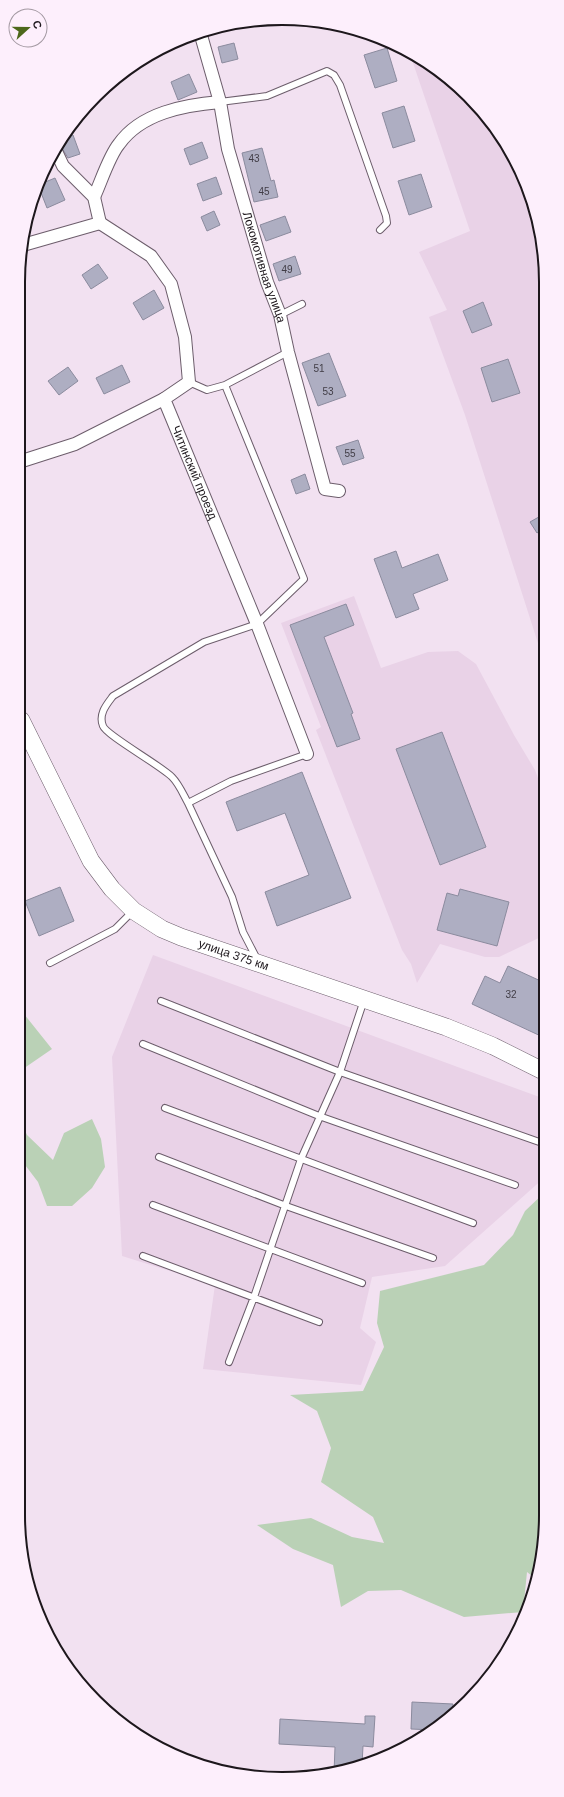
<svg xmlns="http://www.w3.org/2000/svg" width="564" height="1797" font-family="Arial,sans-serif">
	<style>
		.built { fill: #e9d2e7 }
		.green { fill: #bad1b6 }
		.building { fill: #aeaec2; stroke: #8b8b9e }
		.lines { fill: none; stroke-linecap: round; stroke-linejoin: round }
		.lane-casing { stroke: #6c5d6b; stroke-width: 8 }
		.street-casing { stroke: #6c5d6b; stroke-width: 14 }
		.secondary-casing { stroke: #6c5d6b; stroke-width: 18 }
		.lane { stroke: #fff; stroke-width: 6 }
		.street { stroke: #fff; stroke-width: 12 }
		.secondary { stroke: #fff; stroke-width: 17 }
		.rail-casing { stroke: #4c444b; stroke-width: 4.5 }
		.rail { stroke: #fdeffc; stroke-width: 3; stroke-dasharray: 9; stroke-linecap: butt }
		.labels { text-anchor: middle; stroke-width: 4; stroke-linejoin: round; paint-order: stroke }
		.number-label { font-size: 10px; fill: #413d46 }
		.street-label { font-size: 12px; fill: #1d171c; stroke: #fdeffc }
		.rim { fill: none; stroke: #1d171c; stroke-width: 2 }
	</style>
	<rect width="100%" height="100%" fill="#f2e1f1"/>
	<!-- built -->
	<path class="built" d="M409 51 414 53 480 108 519 165 544 247V662L465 415 429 317 447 310 419 252 470 231Z
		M354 596 381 668 428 652 458 651 476 664 514 735 535 770 545 797V935L499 957H485L440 944 417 983 411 964 402 950 316 730 321 727 281 623Z
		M153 955 545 1099V1177L445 1266 372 1277 360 1328 376 1342 361 1385 203 1369 215 1285 122 1256 112 1057Z"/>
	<!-- green -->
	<path class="green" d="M20 1009 52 1049 20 1071Z
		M92 1119 101 1139 105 1167 92 1188 72 1206H47L38 1182 19 1157 20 1120 27 1135 53 1160 64 1133Z
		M545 1192 546 1515 541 1567 537 1580 527 1572 523 1612 464 1617 401 1590 368 1591 341 1607 333 1565 293 1549 257 1525 311 1518 352 1537 384 1543 373 1517 321 1482 331 1448 317 1411 290 1395 363 1391 384 1347 377 1323 380 1291 484 1265 513 1235 525 1211Z"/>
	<!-- building -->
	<path class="building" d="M234 43 238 59 222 63 218 47Z
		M387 48 397 81 375 88 364 55Z
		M189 74 197 92 178 100 171 82Z
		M404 106 415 141 393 148 382 113Z
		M73 135 80 154 68 158 59 143 60 140Z
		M202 142 208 158 190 165 184 149Z
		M262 148 271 181 274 180 278 197 254 202 242 153Z
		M421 174 432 207 409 215 398 181Z
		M216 177 222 194 203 201 197 184Z
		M55 178 65 200 47 208 38 185Z
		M214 211 220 225 207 231 201 217Z
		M285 216 291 232 266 241 260 225Z
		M295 256 301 274 279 281 273 264Z
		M98 264 108 278 91 289 82 275Z
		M154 290 164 308 143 320 133 303Z
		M483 302 492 325 472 333 463 311Z
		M329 353 346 396 318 406 302 363Z
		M508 359 520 393 492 402 481 368Z
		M122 365 130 382 104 394 96 378Z
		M68 367 78 381 59 395 48 381Z
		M358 440 364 458 343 465 336 447Z
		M305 474 310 489 296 494 291 480Z
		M544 514V528L537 533 530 522Z
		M396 551 402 568 438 554 448 580 413 594 419 609 396 618 374 559Z
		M346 604 354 625 324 637 353 713 351 714 360 739 337 747 290 625Z
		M442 732 486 847 440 865 396 749Z
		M302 772 351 898 277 926 265 892 309 875 285 813 237 831 226 802Z
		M60 887 74 921 39 936 25 901Z
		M460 889 509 902 497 946 437 930 447 893 458 896Z
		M508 966 545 983V1038L472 1004 485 976 500 983Z
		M412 1702 453 1704 452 1715 434 1730 411 1729Z
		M365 1716H375L373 1747 363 1746 362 1765 350 1770 334 1773 335 1747 279 1744 280 1719 365 1724Z"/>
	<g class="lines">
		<defs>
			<path id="lane" d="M220 102 267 96 327 71 334 75 340 85 386 216 387 223 380 230
				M280 315 302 304
				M189 382 207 390 225 385 288 352
				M188 803C183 794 179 784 172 777 160 765 106 735 103 726 98 714 107 704 113 696L204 642 257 624 304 579 225 385
				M257 959 243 932 232 897 188 803 231 781 307 754
				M50 963 115 929 133 911
				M161 1001 340 1072 545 1144
				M143 1044 319 1116 515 1185
				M165 1108 473 1223
				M159 1157 286 1206 433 1258
				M153 1205 362 1283
				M143 1256 319 1322
				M229 1362 254 1297 301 1159 340 1072 364 1000"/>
			<g id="street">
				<path id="s1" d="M200 32 220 102 228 149 267 282 280 315 288 352 325 489 339 491"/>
				<path d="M94 197C101 182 109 156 119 144 141 113 184 105 220 102"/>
				<path id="s2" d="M100 223 151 256 171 284 185 337 189 382 164 399 257 624 307 754"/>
				<path d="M23 245 100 223 94 197 63 166 55 149"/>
				<path d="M22 461 75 444 164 399"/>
			</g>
			<g id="secondary">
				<path id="s3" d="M21 720 91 861 112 889 134 911 162 929 181 937 446 1027 493 1046 545 1072"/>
			</g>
		</defs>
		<!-- lane casing -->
		<use href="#lane" class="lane-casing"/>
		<!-- street casing -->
		<use href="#street" class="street-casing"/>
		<!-- secondary casing -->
		<use href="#secondary" class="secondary-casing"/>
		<!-- lane -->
		<use href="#lane" class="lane"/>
		<!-- street -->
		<use href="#street" class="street"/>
		<!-- secondary -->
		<use href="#secondary" class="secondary"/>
		<defs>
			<path id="rail" d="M514 158 535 219"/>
		</defs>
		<!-- rail casing -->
		<use href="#rail" class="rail-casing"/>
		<!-- rail -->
		<use href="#rail" class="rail"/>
	</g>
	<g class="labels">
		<!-- number labels -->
		<g class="number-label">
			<text x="254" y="162">43</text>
			<text x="264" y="195">45</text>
			<text x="287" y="273">49</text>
			<text x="319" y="372">51</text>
			<text x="328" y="395">53</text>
			<text x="350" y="457">55</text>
			<text x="511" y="998">32</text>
		</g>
		<!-- street labels -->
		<g class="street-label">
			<text dy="4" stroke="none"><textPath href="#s1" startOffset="244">Локомотивная улица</textPath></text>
			<text dy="4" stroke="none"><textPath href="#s2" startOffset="305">Читинский проезд</textPath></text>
			<text dy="4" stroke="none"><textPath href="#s3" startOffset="333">улица 375 км</textPath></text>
		</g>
	</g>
	<!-- crop -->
	<path d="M0 0H564V1797H0ZM282 25H282A257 257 0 0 1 539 282V1515A257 257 0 0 1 282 1772H282A257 257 0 0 1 25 1515V282A257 257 0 0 1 282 25Z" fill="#fdeffc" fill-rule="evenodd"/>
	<path class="rim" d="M282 25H282A257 257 0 0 1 539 282V1515A257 257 0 0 1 282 1772H282A257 257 0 0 1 25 1515V282A257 257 0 0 1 282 25Z"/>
	<!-- north arrow -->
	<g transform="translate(28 28) rotate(69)"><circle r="19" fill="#fdeffc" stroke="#a399a2"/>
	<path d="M0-3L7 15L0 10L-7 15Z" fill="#4d681b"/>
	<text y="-6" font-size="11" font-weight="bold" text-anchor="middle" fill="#1d171c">С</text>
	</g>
</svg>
